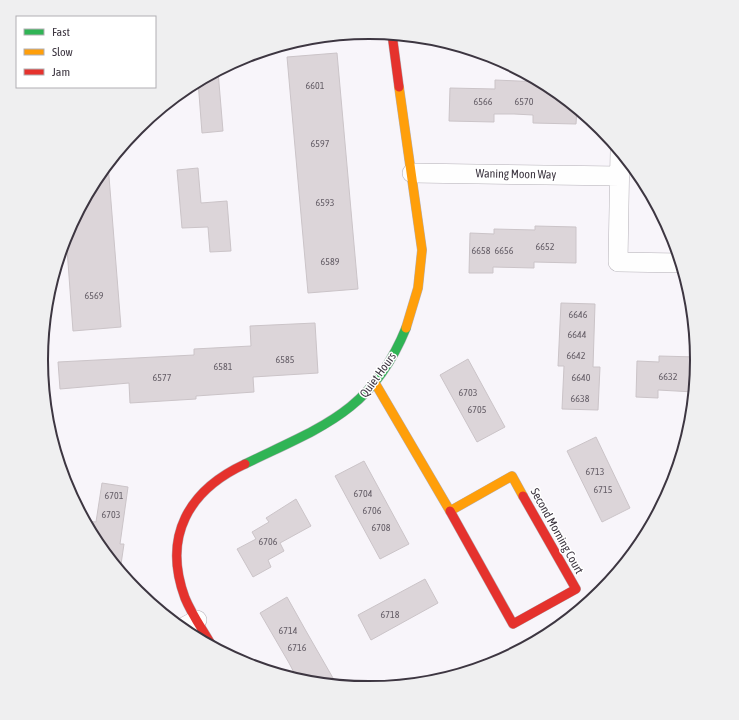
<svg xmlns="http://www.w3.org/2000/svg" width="739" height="720" font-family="'Asap Condensed',sans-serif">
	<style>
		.building { fill: #dcd5d9; stroke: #cbc4c8 }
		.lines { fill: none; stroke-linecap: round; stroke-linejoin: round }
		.street-casing { stroke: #b4b0b7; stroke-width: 20 }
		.fast-casing { stroke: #b4b0b7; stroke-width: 10 }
		.slow-casing { stroke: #b4b0b7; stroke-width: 10 }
		.jam-casing { stroke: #b4b0b7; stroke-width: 10 }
		.street { stroke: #fefefe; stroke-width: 19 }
		.fast { stroke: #30b455; stroke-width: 9 }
		.slow { stroke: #ff9f0a; stroke-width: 9 }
		.jam { stroke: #e5322d; stroke-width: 9 }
		.labels { text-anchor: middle; stroke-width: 3; stroke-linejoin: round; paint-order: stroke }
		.number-label { font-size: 10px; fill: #655e67 }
		.street-label { font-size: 12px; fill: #3d3641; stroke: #fff }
		.rim { fill: none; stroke: #3d3641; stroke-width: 2 }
	</style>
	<rect width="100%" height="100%" fill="#f8f5fa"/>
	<!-- building -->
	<path class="building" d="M337 53 358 289 308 293 287 57Z
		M218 71 223 131 202 133 198 81Z
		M495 80 541 82 552 87 577 108 576 124 533 123V115L514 114H494V122L449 121 450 88 495 89Z
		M108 164 121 327 73 331 66 235 97 178Z
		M198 168 201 203 227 201 231 251 210 252 208 227 182 228 177 170Z
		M535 226 576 227V263L534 262V268L493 267V273H469L470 233 494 234V229L535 230Z
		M561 303 595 304 593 367H600L598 410 562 409 564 366H558Z
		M315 323 318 373 253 377 254 392 196 396V399L130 403 129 383 60 389 58 362 194 355V349L251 346 250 326Z
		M659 356 697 357 694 392 658 390V398L636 397 637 361 659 362Z
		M468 359 505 427 477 442 440 375Z
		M596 437 630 508 602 522 567 451Z
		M364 461 409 544 380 559 335 476Z
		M102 483 128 487 120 544H124L120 571 97 542 85 521 96 522Z
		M296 499 311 526 280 543 284 551 268 560 271 567 253 577 237 549 256 539 252 532 269 522 266 518Z
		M425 579 438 603 371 640 358 615Z
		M287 597 306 631 337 685 298 680 289 663 260 613Z"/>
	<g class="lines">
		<defs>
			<path id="street" d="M620 151 618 262 681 263
				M412 173 620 176
				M182 628 197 620"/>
			<path id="fast" d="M245 464C321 427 372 412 406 328"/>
			<path id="slow" d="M399 87 422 250 418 288 406 328
				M375 383 450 511 512 476 523 496"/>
			<path id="jam" d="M392 34 399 87
				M450 511 513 624 576 589 523 496
				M212 646C203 630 192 615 185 598 162 536 189 490 245 464"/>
		</defs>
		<!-- street casing -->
		<use href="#street" class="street-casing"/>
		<!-- fast casing -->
		<use href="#fast" class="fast-casing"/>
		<!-- slow casing -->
		<use href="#slow" class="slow-casing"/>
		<!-- jam casing -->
		<use href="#jam" class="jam-casing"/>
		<!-- street -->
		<use href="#street" class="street"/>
		<!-- fast -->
		<use href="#fast" class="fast"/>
		<!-- slow -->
		<use href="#slow" class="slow"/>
		<!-- jam -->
		<use href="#jam" class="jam"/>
	</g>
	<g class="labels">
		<!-- number labels -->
		<g class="number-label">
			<text x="315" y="89">6601</text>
			<text x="483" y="105">6566</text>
			<text x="524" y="105">6570</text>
			<text x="320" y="147">6597</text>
			<text x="325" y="206">6593</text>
			<text x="545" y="250">6652</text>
			<text x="481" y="254">6658</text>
			<text x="504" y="254">6656</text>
			<text x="330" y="265">6589</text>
			<text x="94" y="299">6569</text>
			<text x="578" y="318">6646</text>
			<text x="577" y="338">6644</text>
			<text x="576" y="359">6642</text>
			<text x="285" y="363">6585</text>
			<text x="223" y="370">6581</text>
			<text x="668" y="380">6632</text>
			<text x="162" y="381">6577</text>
			<text x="581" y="381">6640</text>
			<text x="468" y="396">6703</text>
			<text x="580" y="402">6638</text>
			<text x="477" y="413">6705</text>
			<text x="595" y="475">6713</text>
			<text x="603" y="493">6715</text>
			<text x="363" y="497">6704</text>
			<text x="114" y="499">6701</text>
			<text x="372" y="514">6706</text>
			<text x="111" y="518">6703</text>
			<text x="381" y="531">6708</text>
			<text x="268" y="545">6706</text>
			<text x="390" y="618">6718</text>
			<text x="288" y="634">6714</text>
			<text x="297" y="651">6716</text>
		</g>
		<!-- street labels -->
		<g class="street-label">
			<text transform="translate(516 174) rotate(1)" y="4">Waning Moon Way</text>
			<text transform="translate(378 375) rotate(-54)" y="4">Quiet Hours</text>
			<text transform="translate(557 531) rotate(61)" y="4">Second Morning Court</text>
		</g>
	</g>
	<!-- crop -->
	<path d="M0 0H739V720H0ZM48 360a321 321 0 1 1 642 0a321 321 0 1 1-642 0Z" fill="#efeff0" fill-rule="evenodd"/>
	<path class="rim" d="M48 360a321 321 0 1 1 642 0a321 321 0 1 1-642 0Z"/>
	<!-- legend -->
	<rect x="16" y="16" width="140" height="72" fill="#ffffff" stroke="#b1afb3"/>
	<rect x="24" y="29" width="20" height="6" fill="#30b455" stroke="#b1afb3"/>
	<text x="52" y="36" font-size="12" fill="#3d3641">Fast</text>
	<rect x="24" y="49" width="20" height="6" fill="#ff9f0a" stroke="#b1afb3"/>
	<text x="52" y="56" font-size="12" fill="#3d3641">Slow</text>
	<rect x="24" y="69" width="20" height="6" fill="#e5322d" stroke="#b1afb3"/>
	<text x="52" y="76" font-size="12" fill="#3d3641">Jam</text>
</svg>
